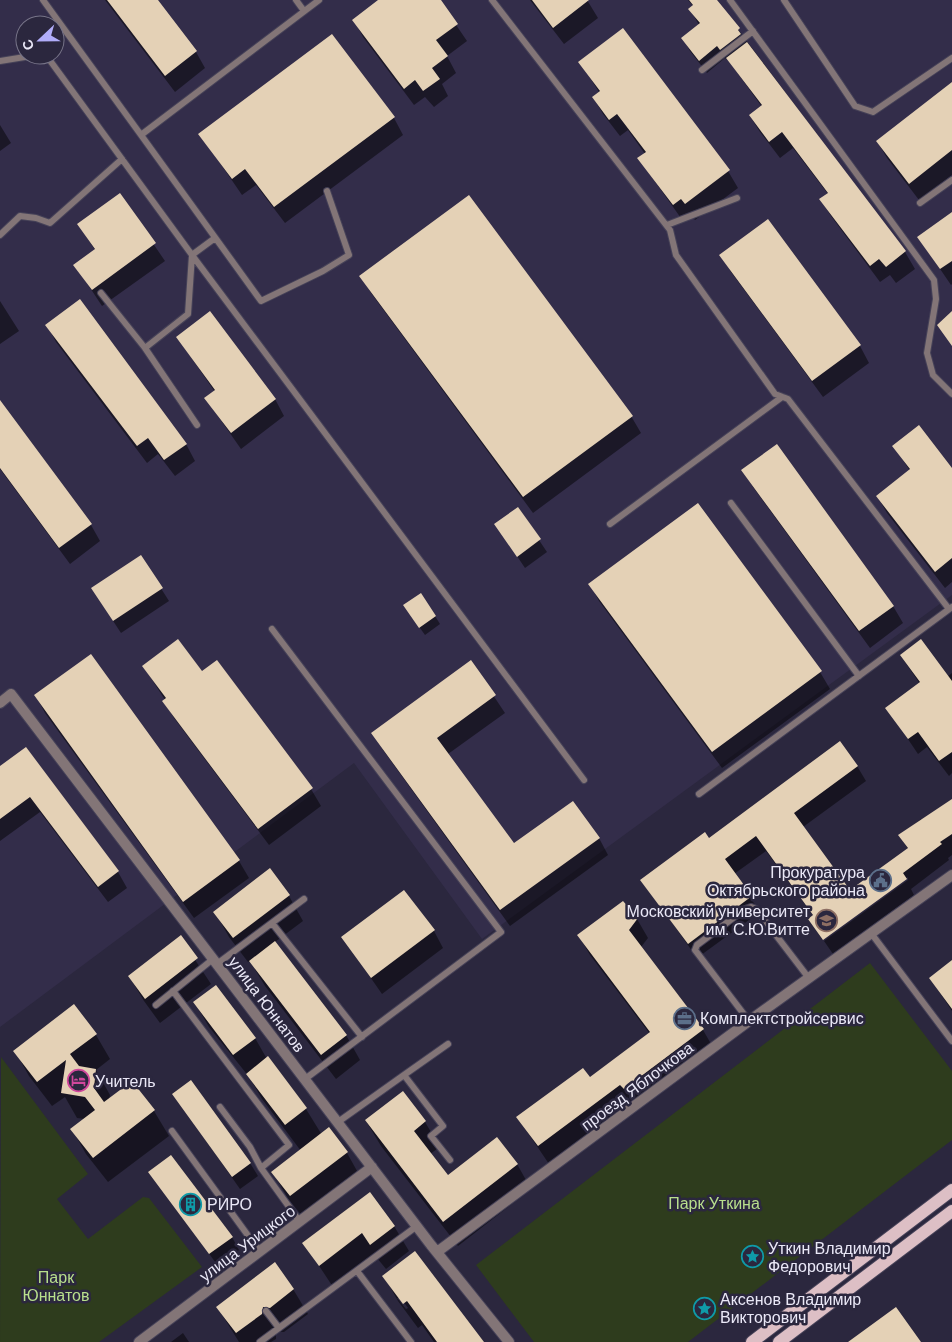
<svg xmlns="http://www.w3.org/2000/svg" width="952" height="1342" font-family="'DM Sans',sans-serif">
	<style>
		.built { fill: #332d4a; fill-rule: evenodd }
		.green { fill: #2e3c1d }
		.shadow { fill: #0007; fill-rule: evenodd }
		.building { fill: #e4d1b6 }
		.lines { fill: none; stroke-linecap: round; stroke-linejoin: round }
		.service-casing { stroke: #464258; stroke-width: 8 }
		.minor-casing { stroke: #464258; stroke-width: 12 }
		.primary-casing { stroke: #464258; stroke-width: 14 }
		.service { stroke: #837577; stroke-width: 6 }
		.minor { stroke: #837577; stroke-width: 10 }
		.primary { stroke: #ddbfc5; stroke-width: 12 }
		.labels { text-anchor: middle; stroke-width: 5; stroke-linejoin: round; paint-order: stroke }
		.poi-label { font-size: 16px; fill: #eae8f7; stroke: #2b273e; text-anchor: start }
		.street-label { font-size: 16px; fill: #eae8f7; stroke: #2b273e }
		.park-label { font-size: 16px; fill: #b8df8c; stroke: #2b273e }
	</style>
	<rect width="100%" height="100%" fill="#2b273e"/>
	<!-- built -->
	<path class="built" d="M0 0H952V595L482 939 354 763 0 1027ZM25 25H55V55H25Z"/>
	<!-- green -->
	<path class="green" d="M870 963 952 1071V1140L688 1342H534L476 1265Z
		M1 1057 88 1174 57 1199 88 1239 143 1197 149 1198 202 1267 99 1342H0Z"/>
	<!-- shadow -->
	<path class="shadow" d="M105 0H156L196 52 205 68 175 92Z
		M380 0H439L467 41 447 56 456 73 442 84 448 96 434 107 425 97 414 105 363 37 354 20Z
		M530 0H587L598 18 564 44Z
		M688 0H716L905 252 915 269 896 283 890 275 880 282 831 216 821 200 828 194 793 148 780 158 760 132 750 116 762 107 729 61 725 58 707 73 690 51 683 38 699 25 690 9 693 6Z
		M623 30 728 171 738 188 695 220 691 215 683 221 639 159 645 154 628 130 620 136 603 114 593 97 599 92 580 62Z
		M952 83V175L919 200 887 158 877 141Z
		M394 118 403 135 285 223 256 185 242 195 200 134Z
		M0 125 11 143 0 151Z
		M120 195 165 261 102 306 75 265 95 250 79 225Z
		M952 214V284L951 285 919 238Z
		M721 255 860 346 869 363 823 397 731 272Z
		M361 276 631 416 641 433 533 513 371 293Z
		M0 301 19 331 0 344Z
		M47 325 186 444 195 461 175 476 158 454 147 463 56 342Z
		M177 337 275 399 284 416 241 449 206 399 215 392Z
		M0 402 91 525 100 541 70 564 0 469Z
		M894 446 952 470V582L945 588 887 513 877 496 910 471Z
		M743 470 893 606 903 623 870 648 753 487Z
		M518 509 547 552 525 568 496 525Z
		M141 557 169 601 121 633 100 601Z
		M590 584 820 672 830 689 722 768 599 601Z
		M410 614 435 616 440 624 425 635Z
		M91 656 239 861 249 878 194 918 45 713 36 696Z
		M901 656 947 677 952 673V773L949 776 927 747 918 754 887 708 920 684Z
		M216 662 311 789 321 806 269 845 174 718 164 701 165 700 144 667 202 672Z
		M471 662 505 713 448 754 513 845 599 838 608 855 510 926 383 750 373 733Z
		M857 766 866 781 803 827 850 892 908 849 900 836 921 819 923 822 952 801V855L948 858 949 860 911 889 914 895 833 954 824 941 908 880V877L822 939 809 919 813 915 766 851 734 874 760 912 697 958 642 880 708 839Z
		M0 767 118 872 127 888 108 902 40 812 0 841Z
		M289 896 303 921 275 942 346 1035 360 1060 336 1079 265 986 250 961 248 962 229 937 215 912Z
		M637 919 648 938 641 947 703 1030 714 1049 549 1164 518 1118 590 1079 650 1034 590 955 579 936Z
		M434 931 443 948 382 994 343 938Z
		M180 937 211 984 160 1023 144 1001 129 976Z
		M952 962V1011L930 978Z
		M195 1003 255 1038 267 1059 306 1109 322 1135 347 1153 361 1178 305 1220 287 1197 273 1172 301 1151 262 1099 250 1078 209 1027Z
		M96 1035 110 1059 96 1070 110 1095 109 1100 132 1082 154 1111 169 1136 108 1182 86 1154 72 1129 85 1119 77 1118 65 1097 52 1106 29 1076 15 1051Z
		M174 1095 250 1163 258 1176 240 1189Z
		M366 1121 425 1122 440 1147 430 1154 448 1177 517 1164 531 1189 458 1246 381 1146Z
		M150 1172 232 1237 239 1250 218 1266Z
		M394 1226 409 1251 386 1269 377 1258 335 1290 304 1243Z
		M384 1276 482 1342H434L422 1325 418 1328 398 1301ZM397 1298H401L408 1308 406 1309Z
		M293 1289 308 1314 284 1332H276V1339L271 1342H239L218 1308Z
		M183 1333 189 1342H171Z"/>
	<!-- building -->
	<path class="building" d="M107 0H158L197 51 165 76Z
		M378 0H441L458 24 436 40 448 56 432 68 440 79 423 91 415 80 404 89 352 20Z
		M532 0H589L553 28Z
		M689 0H717L740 28 738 30 741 34 720 50 717 46 699 61 681 38 700 23 688 9 693 5Z
		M623 28 730 170 685 204 681 199 673 205 637 158 646 152 617 114 609 120 592 97 600 91 578 62Z
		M332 34 395 117 274 207 245 169 232 179 198 134Z
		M747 42 906 251 886 267 879 259 870 266 819 199 828 193 782 132 769 142 749 115 762 105 726 58Z
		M952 82V150L909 184 876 141Z
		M120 193 156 243 92 290 73 265 95 249 77 224Z
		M469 195 633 416 523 497 359 276Z
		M952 212V261L940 269 917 237Z
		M768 219 861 345 812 381 719 255Z
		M80 299 187 444 164 460 148 438 137 446 45 325Z
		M210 311 276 399 231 433 204 398 215 390 176 337Z
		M952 311V346L937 325Z
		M0 400 92 524 59 548 0 468Z
		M919 425 952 468V558L935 572 876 496 910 469 892 446Z
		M777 444 894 606 859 631 741 470Z
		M698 503 822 671 712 752 588 584Z
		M518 507 541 539 517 557 494 524Z
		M141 555 163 588 113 621 91 588Z
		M421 593 436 616 419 628 403 605Z
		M178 639 202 671 217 660 313 788 258 829 162 701 166 698 142 666Z
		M921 639 952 681V752L939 761 918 732 908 739 885 708 920 682 900 655Z
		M91 654 240 860 183 902 34 695Z
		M471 660 496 695 437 738 514 843 573 801 600 838 500 910 371 733Z
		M840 741 858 766 794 813 850 890 908 848 898 835 952 799V834L940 842 942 844 903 873 907 879 823 940 808 919 813 915 756 836 725 859 752 896 688 944 640 880 705 832 709 838Z
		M26 747 119 871 98 887 30 797 0 819V766Z
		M270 868 290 895 233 938 213 912Z
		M404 890 435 930 371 978 341 937Z
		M623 901 638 918 629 930 704 1029 624 1089 620 1085 538 1146 516 1117 583 1068 590 1077 650 1032 577 935Z
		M181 935 198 958 145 999 128 976Z
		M275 941 347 1035 321 1055 249 961Z
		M952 960V1009L929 978Z
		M216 985 256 1038 233 1055 193 1002Z
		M74 1004 97 1034 70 1054 79 1066 96 1069 94 1088 104 1102 132 1081 155 1110 93 1158 70 1129 95 1110 85 1097 61 1093 66 1060 37 1082 13 1051Z
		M268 1056 307 1108 285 1125 246 1074Z
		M191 1080 251 1163 232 1177 172 1094Z
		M403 1091 426 1121 414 1131 448 1175 497 1137 518 1164 443 1222 365 1120Z
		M329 1127 348 1152 290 1196 271 1172Z
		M171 1155 233 1237 209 1254 148 1172Z
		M370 1192 395 1226 370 1245 362 1233 319 1266 302 1243Z
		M415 1251 484 1342H437L407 1301 403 1304 382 1276Z
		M275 1262 294 1289 270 1308 263 1307 262 1314 236 1333 216 1307Z
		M896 1307 921 1342H848Z"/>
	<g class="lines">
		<defs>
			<path id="service" d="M43 0 141 135 319 0
				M296 0 304 11
				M492 0 670 230 676 255 775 394 788 399 949 609
				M730 0 934 280 936 299 927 353 933 375 952 394
				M784 0 855 106 873 112 952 58
				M46 55 192 255 188 314 145 348 101 293
				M0 61 37 55
				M702 70 753 31
				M141 135 261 301 323 271 349 255 327 191
				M920 203 952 180
				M667 225 737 198
				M0 235 20 216 36 218 50 223 122 159
				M215 238 192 255 584 780
				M145 348 197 425
				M731 503 859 676
				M610 524 782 397
				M272 629 501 932 305 1079
				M699 794 952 607
				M272 923 362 1037
				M871 933 952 1041
				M217 964 304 899
				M173 991 289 1145 261 1168 300 1222
				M156 1005 213 959
				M749 1021 695 950 697 945 745 909 751 907 756 909 808 977
				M404 1075 448 1044
				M220 1107 250 1147 261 1168
				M338 1122 404 1075 443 1126 431 1136 450 1160
				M172 1131 260 1252
				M357 1271 411 1342
				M266 1311 279 1328
				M260 1342 417 1226"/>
			<path id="minor" d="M0 703 11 694 431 1245 509 1342
				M437 1252 749 1021 952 875
				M139 1342 372 1167"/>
			<path id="primary" d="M752 1342 952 1190
				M779 1342 952 1211"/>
		</defs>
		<!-- service casing -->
		<use href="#service" class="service-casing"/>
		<!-- minor casing -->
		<use href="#minor" class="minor-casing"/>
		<!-- primary casing -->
		<use href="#primary" class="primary-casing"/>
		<!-- service -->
		<use href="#service" class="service"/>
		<!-- minor -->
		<use href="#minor" class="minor"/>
		<!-- primary -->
		<use href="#primary" class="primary"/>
	</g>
	<!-- icons -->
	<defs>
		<symbol id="civic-ring" viewBox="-11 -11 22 22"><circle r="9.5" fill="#2b273e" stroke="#5c6f8a" stroke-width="1.5"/><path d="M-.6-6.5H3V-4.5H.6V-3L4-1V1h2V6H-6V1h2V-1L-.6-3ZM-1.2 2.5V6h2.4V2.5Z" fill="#5c6f8a"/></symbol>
		<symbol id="university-ring" viewBox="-11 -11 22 22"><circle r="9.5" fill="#2b273e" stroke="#8d6e63" stroke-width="1.5"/><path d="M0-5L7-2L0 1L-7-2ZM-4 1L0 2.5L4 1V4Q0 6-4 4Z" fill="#8d6e63"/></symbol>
		<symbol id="office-ring" viewBox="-11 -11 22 22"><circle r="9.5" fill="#2b273e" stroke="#5c6f8a" stroke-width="1.5"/><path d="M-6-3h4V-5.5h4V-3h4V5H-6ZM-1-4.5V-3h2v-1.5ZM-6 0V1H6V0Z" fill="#5c6f8a"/></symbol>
		<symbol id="hotel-ring" viewBox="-11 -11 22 22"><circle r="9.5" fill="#2b273e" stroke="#d1479c" stroke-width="1.5"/><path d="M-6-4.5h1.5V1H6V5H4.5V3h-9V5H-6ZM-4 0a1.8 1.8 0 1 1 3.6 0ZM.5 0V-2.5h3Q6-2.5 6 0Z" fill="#d1479c"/></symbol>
		<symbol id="building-ring" viewBox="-11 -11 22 22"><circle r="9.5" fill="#2b273e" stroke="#0f9aa8" stroke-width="1.5"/><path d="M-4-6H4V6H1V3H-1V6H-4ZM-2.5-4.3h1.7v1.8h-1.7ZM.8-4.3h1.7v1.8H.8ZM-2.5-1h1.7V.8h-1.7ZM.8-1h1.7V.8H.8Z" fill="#0f9aa8"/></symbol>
		<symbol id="sight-ring" viewBox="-11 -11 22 22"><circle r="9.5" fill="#2b273e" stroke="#0f9aa8" stroke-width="1.5"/><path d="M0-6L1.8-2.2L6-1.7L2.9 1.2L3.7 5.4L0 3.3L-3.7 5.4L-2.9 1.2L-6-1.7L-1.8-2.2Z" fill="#0f9aa8"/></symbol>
	</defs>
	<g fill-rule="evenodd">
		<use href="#civic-ring" x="868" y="868" width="25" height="25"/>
		<use href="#university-ring" x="814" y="908" width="25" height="25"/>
		<use href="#office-ring" x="672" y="1006" width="25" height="25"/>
		<use href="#hotel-ring" x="66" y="1068" width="25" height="25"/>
		<use href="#building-ring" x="178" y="1192" width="25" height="25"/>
		<use href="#sight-ring" x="740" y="1244" width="25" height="25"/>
		<use href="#sight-ring" x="692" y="1296" width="25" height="25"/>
	</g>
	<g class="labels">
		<!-- poi labels -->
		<g class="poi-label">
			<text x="865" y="878" text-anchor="end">Прокуратура<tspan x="865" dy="18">Октябрьского района</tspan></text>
			<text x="810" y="917" text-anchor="end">Московский университет<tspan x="810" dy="18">им. С.Ю.Витте</tspan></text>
			<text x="700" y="1024">Комплектстройсервис</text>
			<text x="95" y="1087">Учитель</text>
			<text x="207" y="1210">РИРО</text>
			<text x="768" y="1254">Уткин Владимир<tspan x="768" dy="18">Федорович</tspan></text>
			<text x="720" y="1305">Аксенов Владимир<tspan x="720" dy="18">Викторович</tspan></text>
		</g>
		<!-- street labels -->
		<g class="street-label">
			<text transform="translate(267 1004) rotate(53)" y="6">улица Юннатов</text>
			<text transform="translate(637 1086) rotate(-37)" y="6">проезд Яблочкова</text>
			<text transform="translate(247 1243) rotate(-37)" y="6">улица Урицкого</text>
		</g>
		<!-- park labels -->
		<g class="park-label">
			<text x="714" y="1209">Парк Уткина</text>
			<text x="56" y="1283">Парк<tspan x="56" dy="18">Юннатов</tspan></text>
		</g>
	</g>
	<!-- north arrow -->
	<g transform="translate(40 40) rotate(248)"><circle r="24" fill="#2b273e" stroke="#777488"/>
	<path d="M0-4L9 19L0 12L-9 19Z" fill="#b1adfa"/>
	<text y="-8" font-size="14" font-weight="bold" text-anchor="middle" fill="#eae8f7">С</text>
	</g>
</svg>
